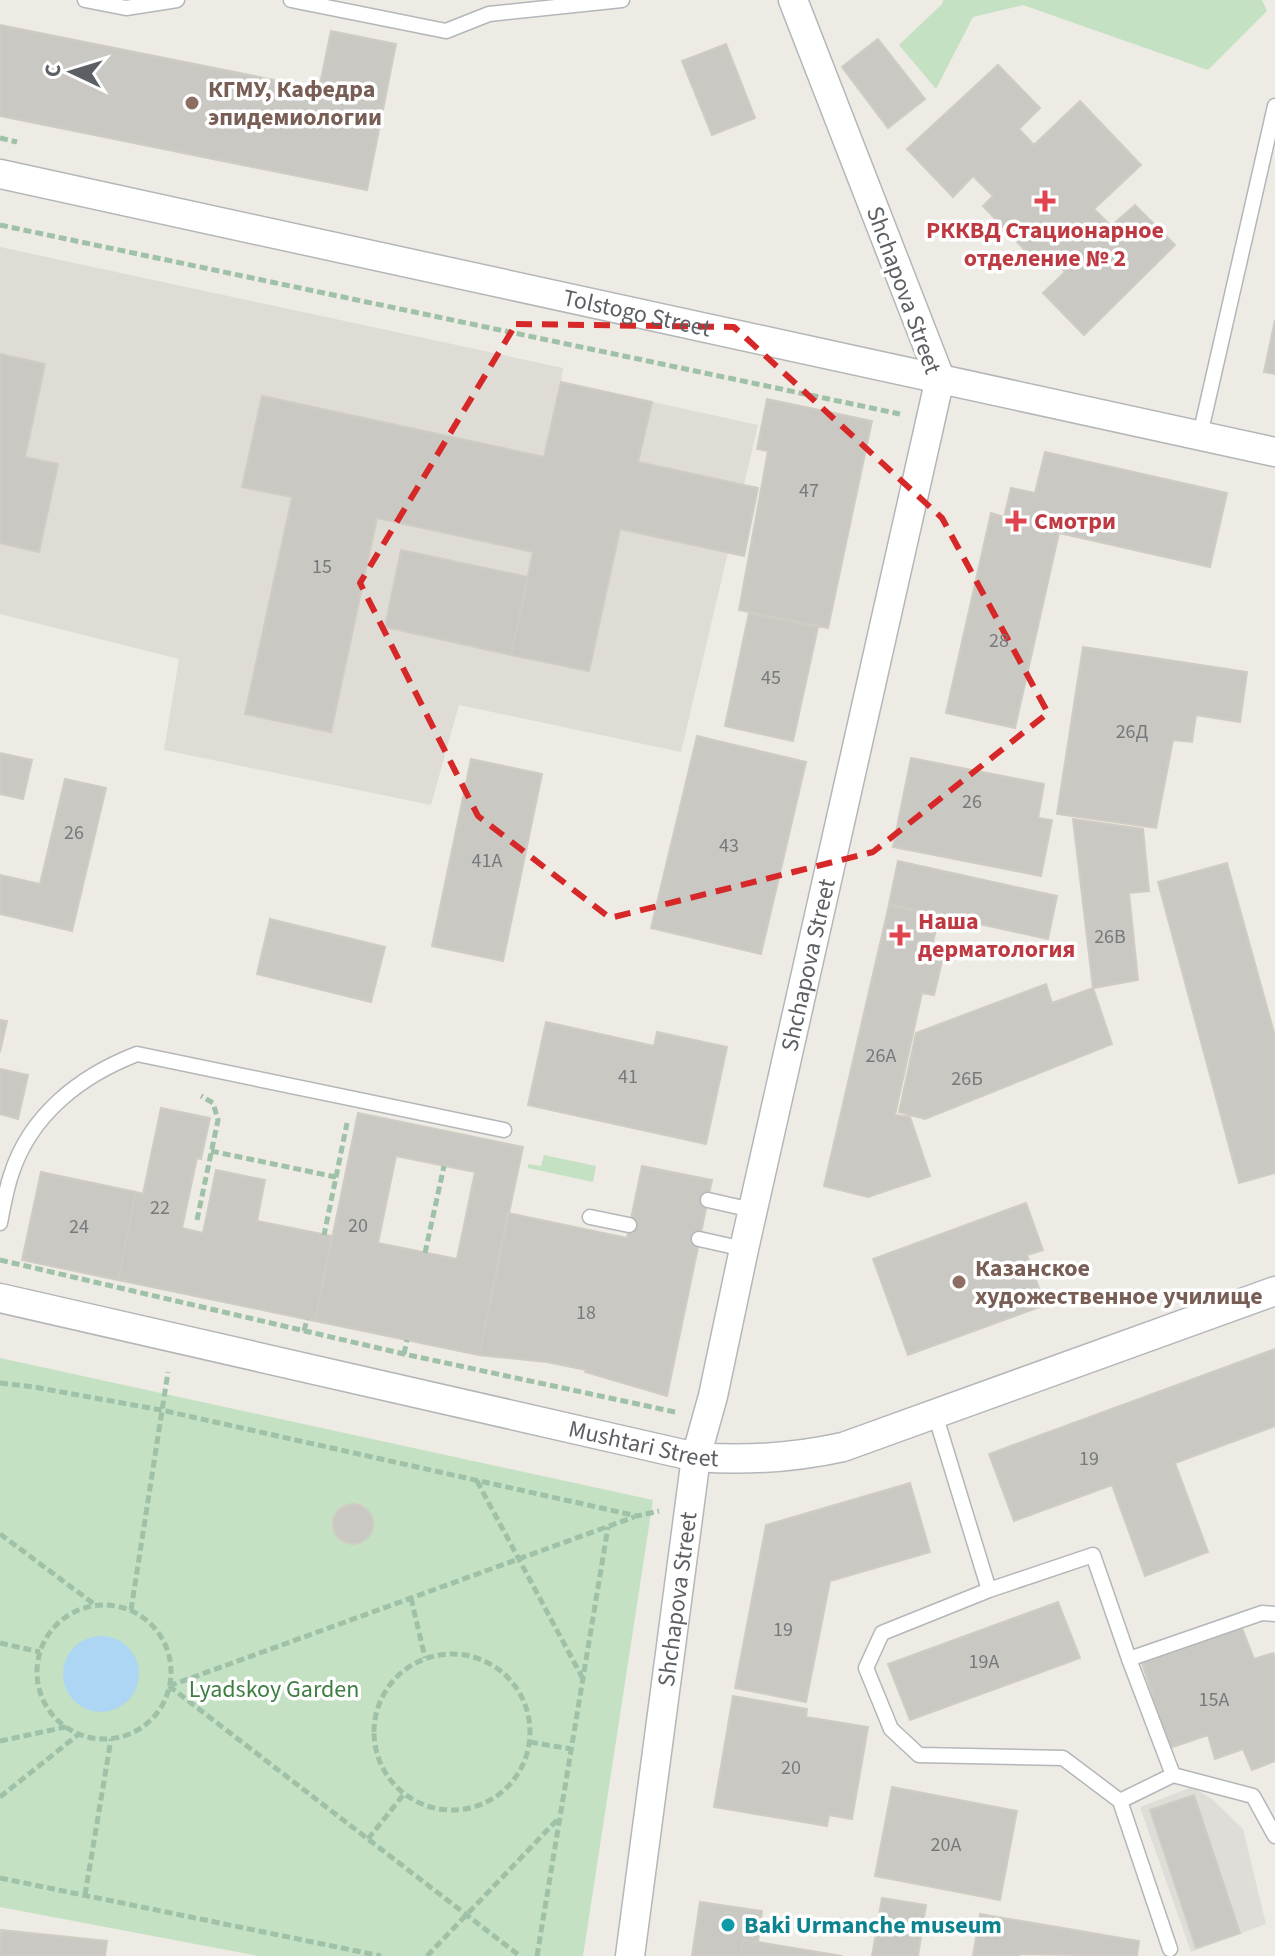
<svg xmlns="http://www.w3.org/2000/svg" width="1275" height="1956" font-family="'Source Sans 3',sans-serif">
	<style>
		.industrial { fill: #deddd8 }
		.education { fill: #dfdcd6 }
		.green { fill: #c4e1c4 }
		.water { fill: #add5f4 }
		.building { fill: #cac8c3; stroke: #d0ccc3; stroke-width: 2; fill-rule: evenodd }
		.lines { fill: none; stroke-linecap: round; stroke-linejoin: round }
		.lane-casing { stroke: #b4b6b9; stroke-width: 17 }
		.street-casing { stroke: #b4b6b9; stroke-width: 31 }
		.path { stroke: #9ec1a8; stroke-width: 5; stroke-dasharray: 8 4; stroke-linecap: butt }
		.lane { stroke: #fff; stroke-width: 14 }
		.street { stroke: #fff; stroke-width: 28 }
		.marked { fill: none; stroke: #d62828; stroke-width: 6; stroke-dasharray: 16 10; stroke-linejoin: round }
		.education-dot { fill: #8d6e63; stroke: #fff; stroke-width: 3 }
		.health-dot { fill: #e0444e; stroke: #fff; stroke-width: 3 }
		.culture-dot { fill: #0f9aa8; stroke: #fff; stroke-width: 3 }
		.labels { text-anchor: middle; stroke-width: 7; stroke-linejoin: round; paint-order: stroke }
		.number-label { font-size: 20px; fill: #78797b }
		.education-label { font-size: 24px; font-weight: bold; fill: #785e54; stroke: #fff; text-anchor: start }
		.health-label { font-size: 24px; font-weight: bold; fill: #be3a42; stroke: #fff; text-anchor: start }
		.street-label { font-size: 24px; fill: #5c5f63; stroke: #fff }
		.park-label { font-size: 24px; fill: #3f7e42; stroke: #fff }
		.culture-label { font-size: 24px; font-weight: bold; fill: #0d838f; stroke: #fff; text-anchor: start }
	</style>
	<rect width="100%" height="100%" fill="#edebe4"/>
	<!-- industrial -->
	<path class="industrial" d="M1192 1787 1212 1799 1243 1829 1266 1924 1191 1952 1140 1807Z"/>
	<!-- education -->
	<path class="education" d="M0 247 563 368 561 382 758 425 681 752 459 705 431 805 164 750 179 659 0 614Z"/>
	<!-- green -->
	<path class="green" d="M943 0H1262L1267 11 1208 70 1023 5 973 17 936 89 899 45 942 4Z
		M544 1155 596 1166 593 1182 528 1168V1164L541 1166Z
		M0 1358 653 1500 583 1956H258L0 1907Z"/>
	<!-- water -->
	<path class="water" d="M63 1674a38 38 0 1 1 76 0a38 38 0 1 1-76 0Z"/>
	<!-- building -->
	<path class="building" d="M0 25 319 89 331 31 396 44 367 190 0 116Z
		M878 39 925 99 888 128 842 67Z
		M726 44 755 118 712 135 682 61Z
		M998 65 1040 108 1019 129 1034 145 1080 101 1141 165 1094 209 1111 226 1135 205 1175 245 1084 335 1043 293 1065 272 1046 251 1035 261 983 206 993 196 973 176 953 197 907 149Z
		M1275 320V374L1264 372Z
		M0 354 45 364 25 457 58 464 39 552 0 543Z
		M561 382 652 402 638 462 758 488 744 556 620 529 589 671 511 655 533 552 377 518 331 732 245 714 292 497 242 487 262 396 544 457Z
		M767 399 872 421 828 628 739 610 768 451 757 449Z
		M1045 452 1227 493 1210 567 1059 533 1015 728 946 713 991 513 1004 517 1011 488 1035 493Z
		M401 550 528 577 511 655 385 627Z
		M749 613 818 627 793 741 725 726Z
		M1083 647 1247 672 1240 722 1196 715 1192 742 1173 740 1156 828 1057 814Z
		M697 736 806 762 761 954 651 928Z
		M0 753 32 760 23 799 0 794Z
		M911 758 1044 784 1038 818 1052 820 1041 876 893 847Z
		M471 759 542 774 503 961 432 946Z
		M65 779 106 788 72 931 0 914V875L40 884Z
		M1073 819 1143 829 1149 891 1129 893 1138 980 1093 988Z
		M898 861 1057 896 1048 939 889 904Z
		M1227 863 1275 1036V1173L1239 1183 1158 882Z
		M889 905 939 917 931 950 944 953 934 995 922 993 895 1115 910 1117 930 1176 868 1197 824 1186Z
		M270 919 385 947 371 1002 257 974Z
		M1046 984 1052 1003 1093 988 1112 1044 925 1119 899 1112 916 1033Z
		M0 1020 7 1021 0 1052Z
		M546 1022 654 1046 657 1032 727 1047 706 1144 528 1105Z
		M0 1069 28 1075 18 1119 0 1114Z
		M161 1108 210 1118 201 1159 197 1158 182 1228 203 1233 216 1170 265 1180 257 1221 332 1236 315 1321 118 1280 136 1192 143 1194Z
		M358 1113 523 1147 479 1355 315 1321ZM396 1156 475 1172 457 1259 378 1243Z
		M642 1166 712 1180 667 1396 585 1372 586 1370 547 1362 479 1355 508 1213 627 1238Z
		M41 1172 136 1192 118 1280 22 1260Z
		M1026 1203 1043 1250 1027 1255 1045 1305 908 1355 873 1259Z
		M1275 1349V1426L1175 1463 1208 1552 1145 1576 1112 1485 1014 1521 989 1454Z
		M910 1483 930 1552 830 1581 806 1702 735 1688 766 1525Z
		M333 1524a20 20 0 1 1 40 0a20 20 0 1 1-40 0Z
		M1058 1602 1080 1658 910 1720 888 1664Z
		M1242 1628 1254 1659 1273 1653 1275 1657V1761L1252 1770 1243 1749 1215 1759 1208 1735 1170 1748 1142 1663Z
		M733 1696 807 1709 806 1717 868 1727 852 1819 829 1815 827 1826 714 1807Z
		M892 1787 1017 1811 1000 1900 875 1876Z
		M1194 1795 1240 1933 1196 1948 1150 1810Z
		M882 1898 926 1905 918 1956H872Z
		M700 1902 762 1911 758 1942 743 1940 741 1956H692Z
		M980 1914 1139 1941 1137 1956 1019 1954V1956H973Z
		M1 1930 107 1941 105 1956H0Z
		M743 1940 758 1942 842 1956H741Z"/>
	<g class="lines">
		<defs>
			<path id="lane" d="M85 0 126 8 177 0
				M291 0 446 31 489 14 622 0
				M1200 435 1275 106
				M708 1200 752 1210
				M590 1217 629 1225
				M0 1223C3 1207 6 1190 11 1175 30 1115 80 1076 137 1054L504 1130
				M699 1239 744 1249
				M935 1414 989 1590 1093 1555 1129 1659
				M989 1590 882 1633 866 1668 891 1729 919 1755 1063 1758 1120 1801
				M1275 1614 1262 1613 1129 1659 1173 1775 1253 1796 1275 1836
				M1170 1949 1120 1801 1173 1775"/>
			<g id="street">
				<path id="s1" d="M0 174 1275 452"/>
				<path id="s2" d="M0 1298 696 1457C747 1461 793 1458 843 1447L1275 1291"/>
				<path id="s3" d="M630 1956 696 1457 713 1396 744 1249 940 378 793 0"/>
			</g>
		</defs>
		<!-- lane casing -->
		<use href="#lane" class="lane-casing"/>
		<!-- street casing -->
		<use href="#street" class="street-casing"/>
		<!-- path -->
		<path class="path" d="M0 138 17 142
			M0 225 900 414
			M211 1151 336 1177 324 1235
			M336 1177 347 1123
			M197 1220 218 1120 213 1103 201 1096
			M425 1253 444 1166
			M0 1260 404 1354 675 1412
			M304 1331 307 1319
			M404 1354 407 1340
			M0 1383 34 1387 161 1410 637 1516 659 1511
			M477 1481 582 1677
			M0 1534 94 1604
			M411 1598 425 1658
			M37 1672a67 67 0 1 1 134 0a67 67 0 1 1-134 0Z
			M131 1610 168 1372
			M0 1643 40 1652
			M374 1732a78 78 0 1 1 156 0a78 78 0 1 1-156 0Z
			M169 1686 634 1517
			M169 1686 520 1956
			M0 1741 66 1727
			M530 1742 571 1749
			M0 1797 79 1734
			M368 1839 404 1794
			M0 1878 381 1956
			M85 1895 111 1739
			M427 1956 559 1818
			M537 1956 608 1527"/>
		<!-- lane -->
		<use href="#lane" class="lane"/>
		<!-- street -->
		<use href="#street" class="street"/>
	</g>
	<!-- marked area -->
	<path class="marked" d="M516 324 734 327 942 518 1048 713 873 852 610 918 478 816 360 583Z"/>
	<!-- markers -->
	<g class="education-dot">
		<circle cx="192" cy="103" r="8"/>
		<circle cx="959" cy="1282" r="8"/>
	</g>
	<g class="health-dot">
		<path d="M1041 189h8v8h8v8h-8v8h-8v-8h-8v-8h8z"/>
		<path d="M1012 509h8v8h8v8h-8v8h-8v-8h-8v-8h8z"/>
		<path d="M896 923h8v8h8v8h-8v8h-8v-8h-8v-8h8z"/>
	</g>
	<circle class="culture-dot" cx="728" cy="1925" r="8"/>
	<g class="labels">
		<!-- number labels -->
		<g class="number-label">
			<text x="809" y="497">47</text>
			<text x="322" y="573">15</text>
			<text x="999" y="647">28</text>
			<text x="771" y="684">45</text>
			<text x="1132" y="738">26Д</text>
			<text x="972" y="808">26</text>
			<text x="74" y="839">26</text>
			<text x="729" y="852">43</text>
			<text x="487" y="867">41А</text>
			<text x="1110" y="943">26В</text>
			<text x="881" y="1062">26А</text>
			<text x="628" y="1083">41</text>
			<text x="967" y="1085">26Б</text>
			<text x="160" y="1214">22</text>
			<text x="358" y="1232">20</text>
			<text x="79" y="1233">24</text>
			<text x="586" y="1319">18</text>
			<text x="1089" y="1465">19</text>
			<text x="783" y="1636">19</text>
			<text x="984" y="1668">19А</text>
			<text x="1214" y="1706">15А</text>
			<text x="791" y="1774">20</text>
			<text x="946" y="1851">20А</text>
		</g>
		<!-- education labels -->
		<g class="education-label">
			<text x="208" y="97">КГМУ, Кафедра<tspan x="208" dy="28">эпидемиологии</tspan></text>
			<text x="975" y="1276">Казанское<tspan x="975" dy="28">художественное училище</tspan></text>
		</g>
		<!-- health labels -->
		<g class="health-label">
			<text x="1045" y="238" text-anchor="middle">РККВД Стационарное<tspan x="1045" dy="28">отделение № 2</tspan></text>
			<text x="1034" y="529">Смотри</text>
			<text x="918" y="929">Наша<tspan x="918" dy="28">дерматология</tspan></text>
		</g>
		<!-- street labels -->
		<g class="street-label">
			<text transform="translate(904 290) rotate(70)" y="8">Shchapova Street</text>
			<text dy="8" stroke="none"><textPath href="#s1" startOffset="652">Tolstogo Street</textPath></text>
			<text dy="8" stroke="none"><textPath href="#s3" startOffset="1008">Shchapova Street</textPath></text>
			<text dy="8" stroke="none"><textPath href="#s2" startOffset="660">Mushtari Street</textPath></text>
			<text dy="8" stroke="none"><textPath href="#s3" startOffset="360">Shchapova Street</textPath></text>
		</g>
		<!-- park labels -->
		<g class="park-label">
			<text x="274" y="1697">Lyadskoy Garden</text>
		</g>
		<!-- culture labels -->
		<g class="culture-label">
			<text x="744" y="1933">Baki Urmanche museum</text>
		</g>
	</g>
	<!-- north arrow -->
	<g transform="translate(72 72) rotate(274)" stroke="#ffffff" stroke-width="6" paint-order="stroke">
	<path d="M0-6L14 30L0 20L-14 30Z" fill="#5c5f63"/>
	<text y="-12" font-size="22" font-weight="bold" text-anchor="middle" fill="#5c5f63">С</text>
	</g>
</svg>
